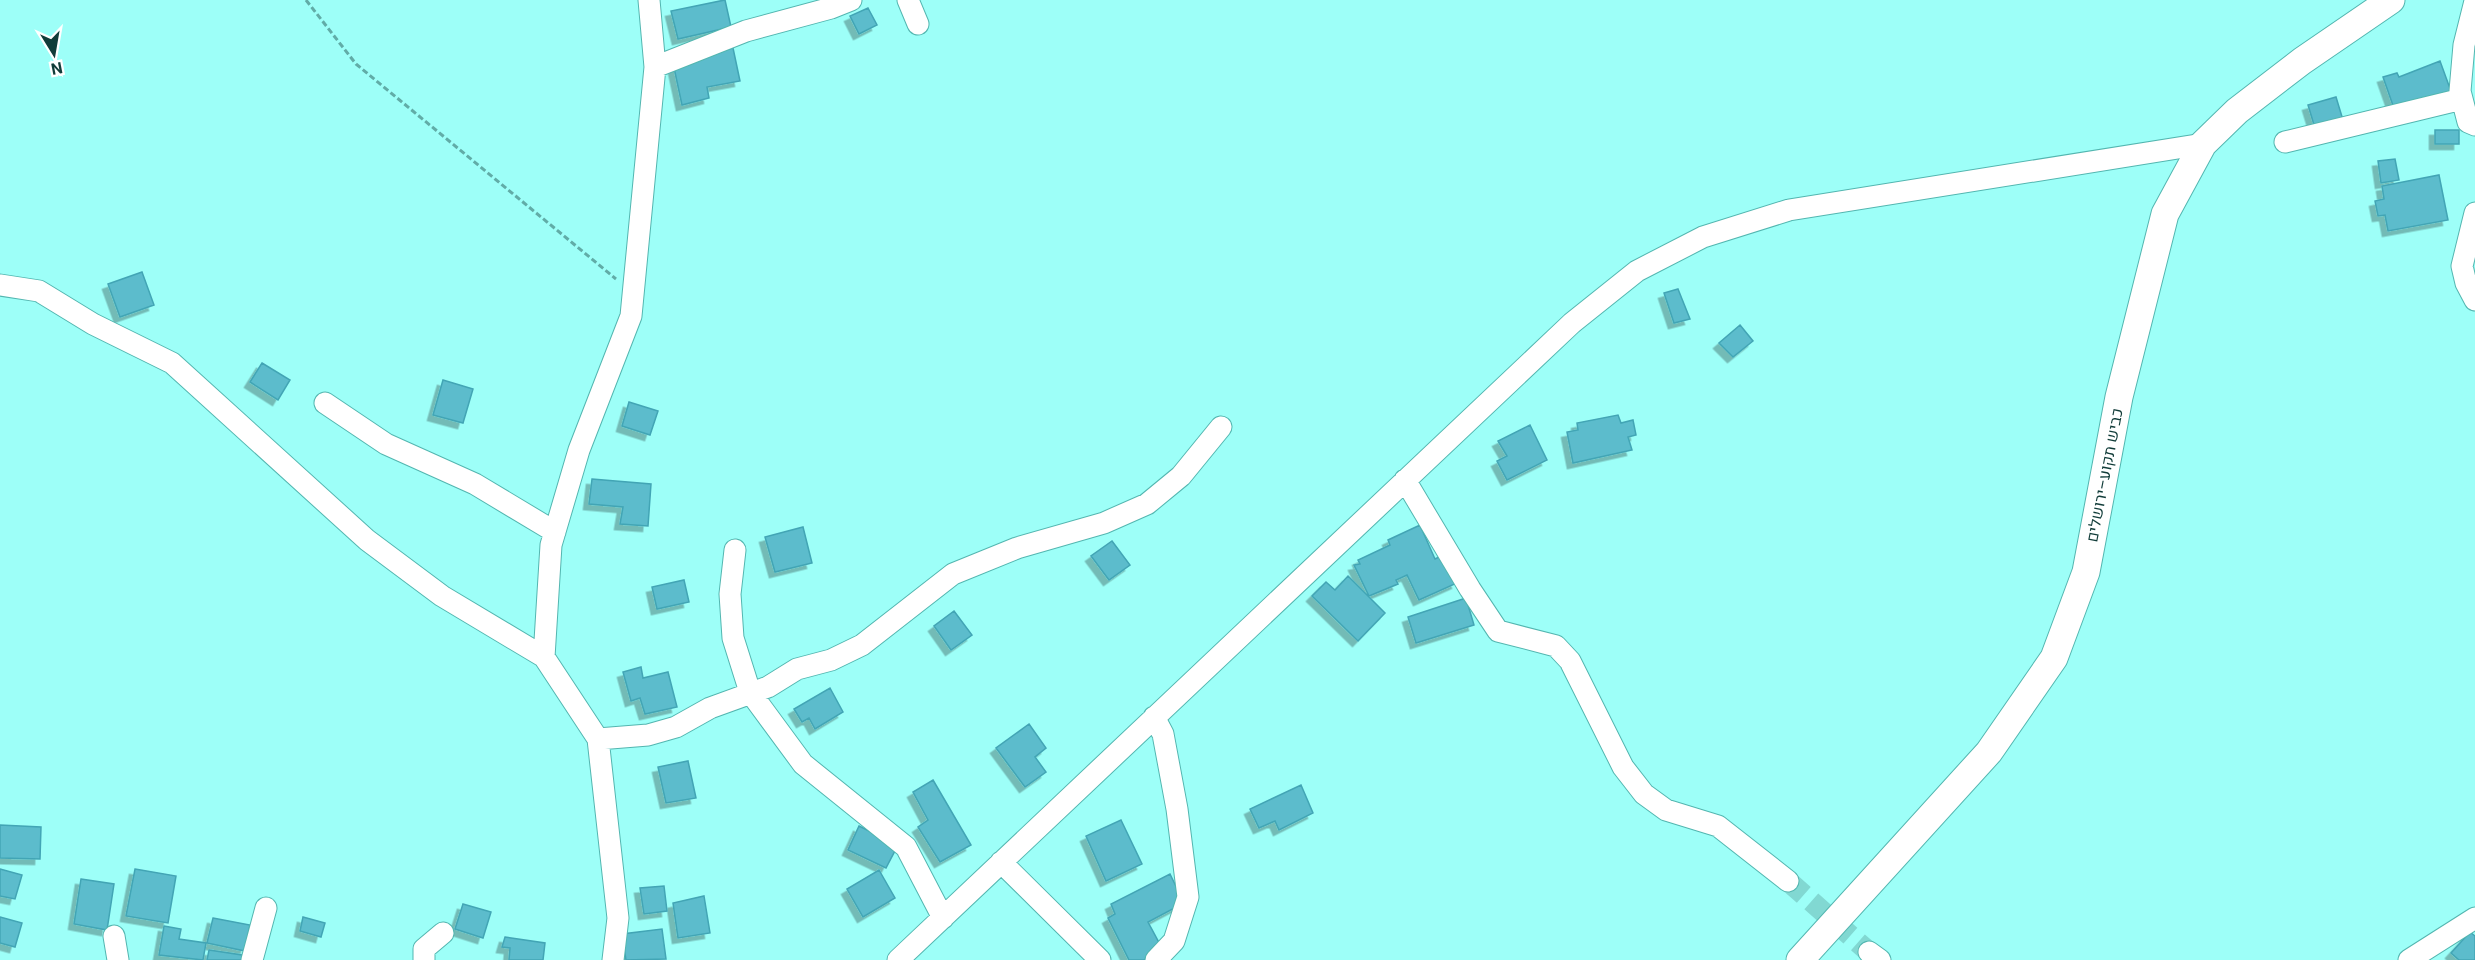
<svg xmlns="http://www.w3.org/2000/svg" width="2475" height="960" font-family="Roboto,Heebo,sans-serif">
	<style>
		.building { fill: #5bbccc; stroke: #43a5b5; stroke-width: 1.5; filter: url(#shadow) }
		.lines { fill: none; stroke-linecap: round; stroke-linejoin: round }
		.minor-tunnel { stroke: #81d8d2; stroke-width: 21; stroke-dasharray: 21 10; stroke-linecap: butt }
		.minor-casing { stroke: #53b6b0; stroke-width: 23 }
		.major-casing { stroke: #53b6b0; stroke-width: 29 }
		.path { stroke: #61aca7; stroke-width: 3; stroke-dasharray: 6 3; stroke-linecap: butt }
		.minor { stroke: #fff; stroke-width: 21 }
		.major { stroke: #fff; stroke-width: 27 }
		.labels { text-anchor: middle; stroke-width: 4.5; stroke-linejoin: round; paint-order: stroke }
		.street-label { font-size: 16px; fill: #113c39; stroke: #fff }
	</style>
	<defs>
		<filter id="shadow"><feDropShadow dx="-5.5" dy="5.5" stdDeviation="0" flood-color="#0004"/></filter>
	</defs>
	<rect width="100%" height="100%" fill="#9dfff8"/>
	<!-- building -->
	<path class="building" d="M725 0 731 27 678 39 671 11Z
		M868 8 877 25 859 34 850 16Z
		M733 48 740 81 707 87 709 98 682 105 673 63Z
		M2440 61 2452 94 2396 114 2383 77 2397 73 2399 77Z
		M2336 97 2343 120 2315 128 2308 105Z
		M2435 130H2459V144H2435Z
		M2395 159 2399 180 2381 183 2378 161Z
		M2439 175 2448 220 2388 231 2385 215 2378 216 2375 201 2384 199 2382 186Z
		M142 272 154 305 120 317 108 284Z
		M1678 289 1690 319 1674 323 1664 293Z
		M1740 325 1753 341 1733 357 1719 343Z
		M262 363 290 380 278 400 250 382Z
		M443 380 473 389 463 423 433 415Z
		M629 402 658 411 650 435 622 426Z
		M1618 415 1621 423 1633 420 1636 435 1628 437 1632 450 1573 463 1567 432 1578 430 1577 423Z
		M1530 425 1547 460 1507 480 1497 461 1507 456 1498 441Z
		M592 479 651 484 648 526 620 524 623 507 589 504Z
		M1420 525 1435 559 1443 555 1457 583 1419 600 1407 575 1396 580 1398 584 1369 596 1354 565 1360 564 1358 560 1390 545 1388 540Z
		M803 527 812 563 775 572 765 537Z
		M1112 541 1130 565 1109 580 1091 556Z
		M1348 576 1385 613 1358 641 1312 596 1326 582 1335 590Z
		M684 580 689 602 657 609 652 587Z
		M1466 598 1474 625 1416 643 1408 617Z
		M954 611 972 635 951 650 934 626Z
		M641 667 643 678 668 672 677 707 645 714 640 698 631 701 623 672Z
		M830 688 843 712 815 729 809 718 802 722 794 709Z
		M1029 724 1046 748 1035 757 1046 772 1025 787 996 748Z
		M688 761 696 798 666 803 658 767Z
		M933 780 971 845 940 862 918 827 928 820 913 792Z
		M1301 785 1313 813 1279 830 1275 821 1259 828 1250 809Z
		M1121 820 1142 864 1106 881 1086 836Z
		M0 825 41 827 40 859 0 858Z
		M859 826 898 845 886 868 848 850Z
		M0 869 22 875 15 899 0 896Z
		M135 869 176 876 168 923 126 916Z
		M879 870 895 898 863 917 847 889Z
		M1170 874 1184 903 1148 922 1163 950 1144 960H1129L1108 918 1115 914 1111 904Z
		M81 879 114 884 107 930 74 924Z
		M664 886 667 911 644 914 640 888Z
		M704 896 710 933 678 938 673 903Z
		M463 904 491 912 483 938 455 929Z
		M0 917 22 923 15 947 0 943Z
		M303 917 325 923 321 937 300 931Z
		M213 918 250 925 245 951 207 943Z
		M164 926 181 929 179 939 206 943 203 960 159 955Z
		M662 929 666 959 626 960 622 934Z
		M2470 932 2475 936V960H2459L2451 953Z
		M505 937 545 943 543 960H509L510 948 502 947Z
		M209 950 242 955V960H207Z"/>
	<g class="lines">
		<!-- minor-tunnel -->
		<path class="minor-tunnel" d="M1788 881 1869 952"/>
		<defs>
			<path id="minor" d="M908 0 918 24
				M2475 1 2464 45 2460 91 2468 122 2475 125
				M655 67 746 31 831 8 851 0
				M2285 142 2462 99
				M2475 213 2462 266 2466 283 2475 300
				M0 285 39 291 93 324 172 363 367 540 442 596 544 657 598 739 618 918 613 960
				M325 403 386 444 475 484 555 532
				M1405 480 1470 589 1498 631 1556 646 1570 661 1623 767 1644 794 1666 810 1718 826 1788 881
				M735 550 730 594 733 638 750 692 803 764 906 847 943 918
				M544 657 551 545 579 450 631 316 655 67 649 0
				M1154 717 1163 734 1177 809 1188 897 1174 941 1156 960
				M598 739 648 735 676 727 710 708 768 687 797 669 831 660 862 645 953 574 1017 548 1104 523 1147 504 1181 476 1221 427
				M1001 862 1100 960
				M114 936 118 960
				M1869 952 1880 960
				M252 960 266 908
				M424 960V949L443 933
				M898 960 1572 323 1637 271 1703 237 1789 210 2203 144
				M2409 960 2475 918"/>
			<path id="major" d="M1800 960 1989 752 2054 658 2086 572 2119 397 2165 214 2203 144 2237 111 2302 61 2391 0"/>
		</defs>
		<!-- minor casing -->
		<use href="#minor" class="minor-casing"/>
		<!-- major casing -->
		<use href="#major" class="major-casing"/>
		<!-- path -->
		<path class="path" d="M306 0 356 64 616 279"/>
		<!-- minor -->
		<use href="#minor" class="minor"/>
		<!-- major -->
		<use href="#major" class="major"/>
	</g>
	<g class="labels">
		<!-- street labels -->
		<g class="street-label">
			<text transform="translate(2104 475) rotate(-79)" y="6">כביש תקוע–ירושלים</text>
		</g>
	</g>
	<!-- north arrow -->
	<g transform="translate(54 54) rotate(169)" stroke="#ffffff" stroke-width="4.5" paint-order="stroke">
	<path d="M0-4.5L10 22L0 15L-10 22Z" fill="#113c39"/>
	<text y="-9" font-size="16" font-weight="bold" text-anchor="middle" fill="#113c39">N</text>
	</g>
</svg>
